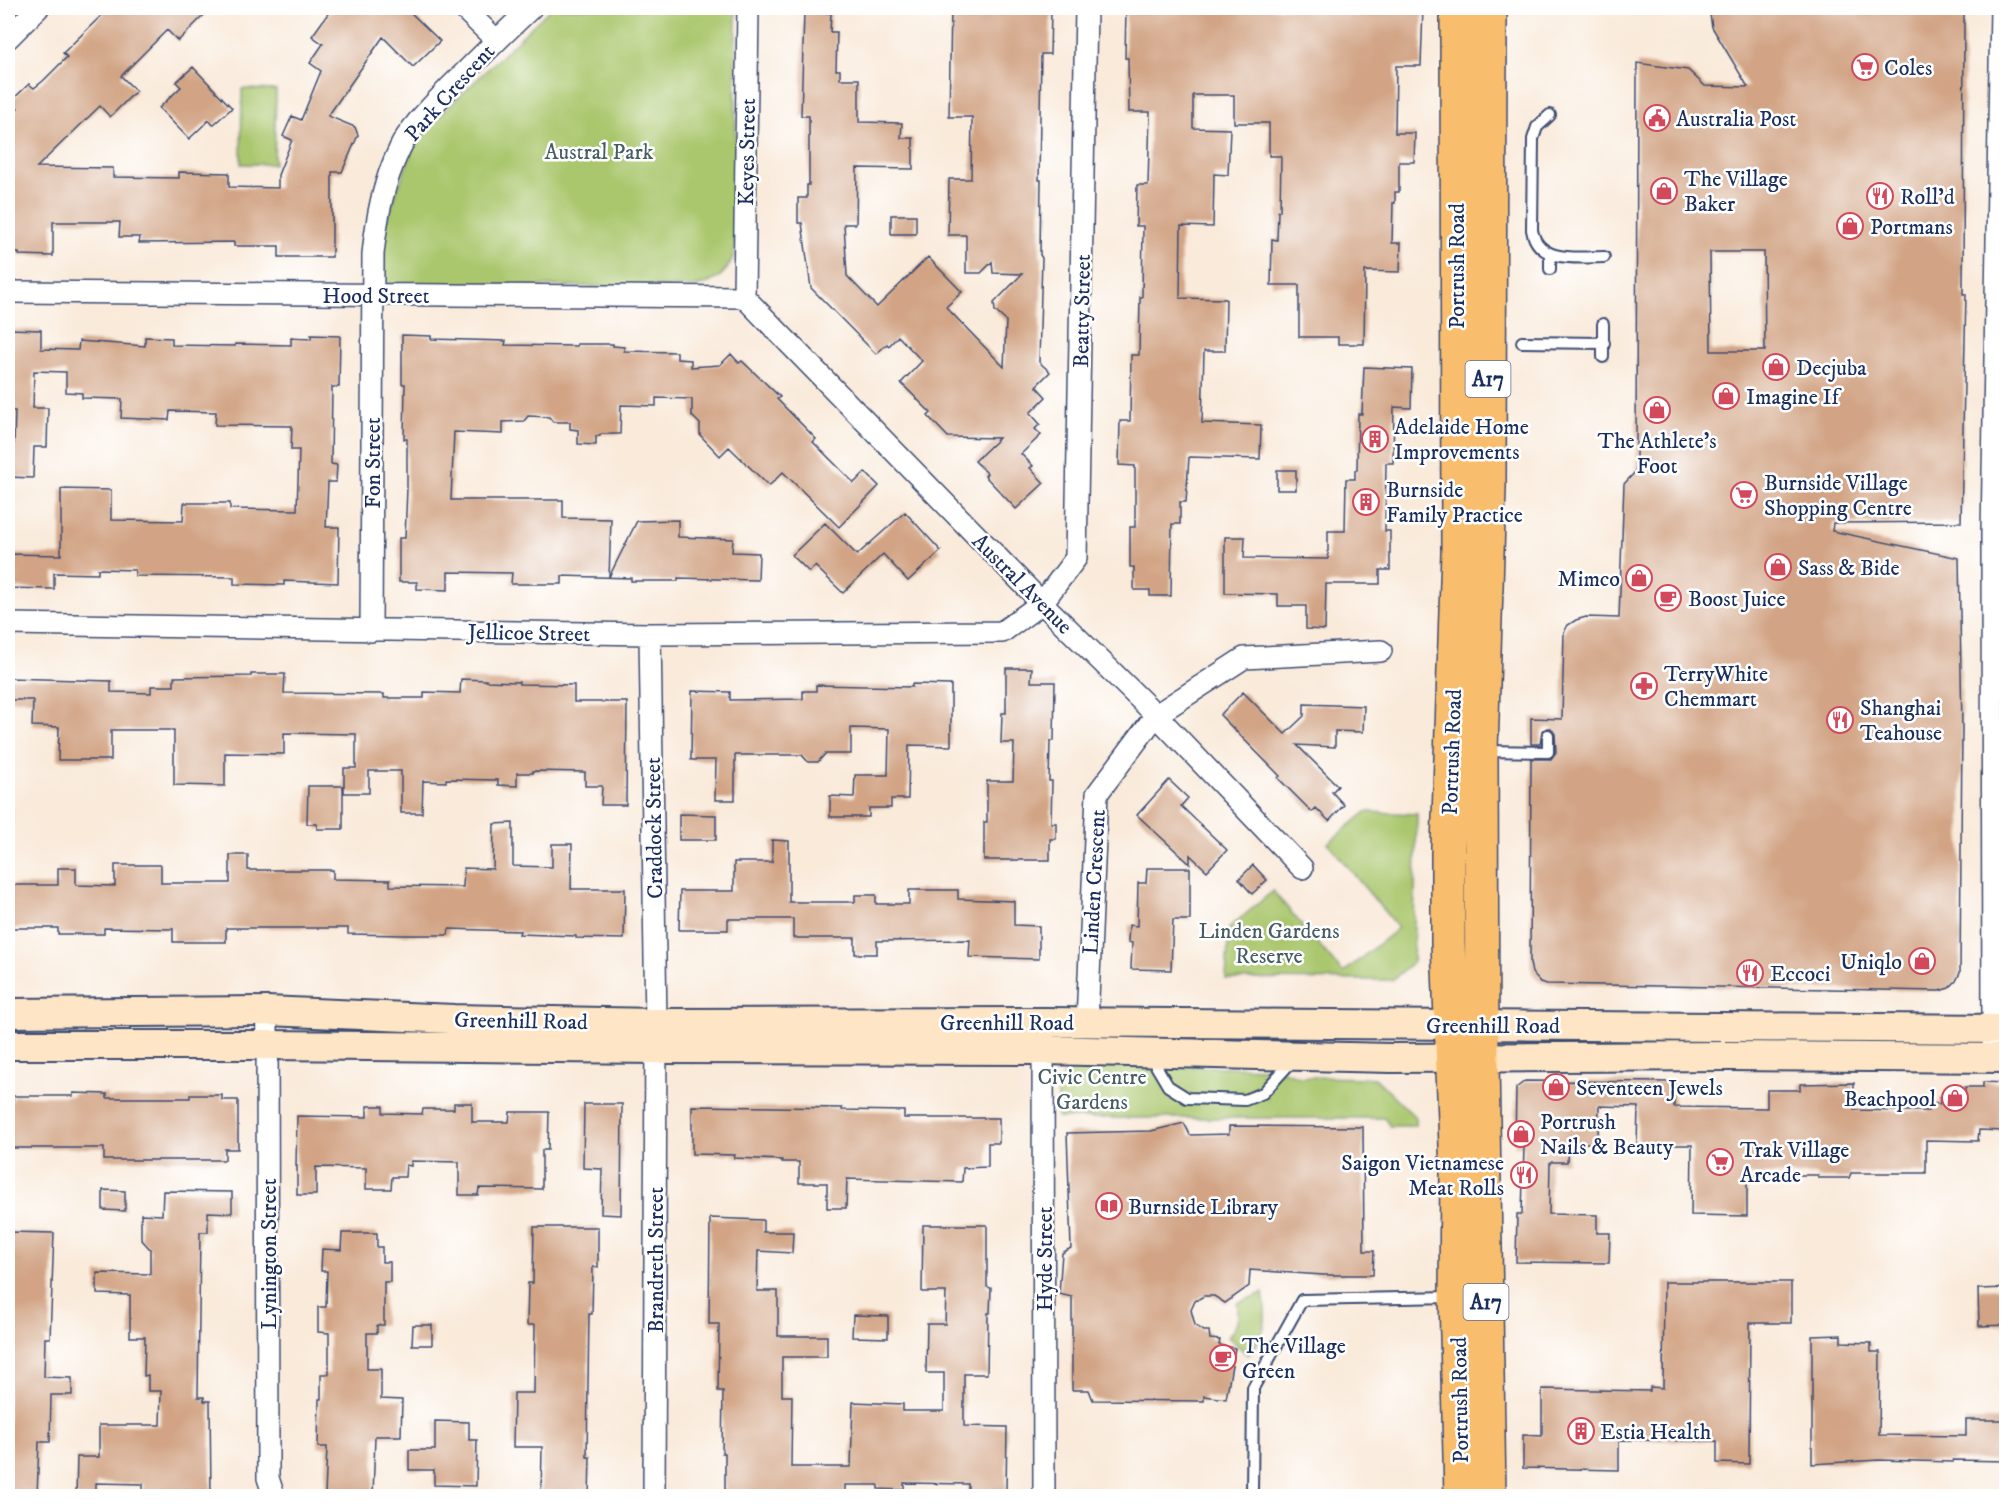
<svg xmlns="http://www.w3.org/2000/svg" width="2014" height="1504" font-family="'IM FELL DW Pica',serif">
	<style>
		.green { fill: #abc76e; stroke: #637b66; stroke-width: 1.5 }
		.building { fill: #d2a485; fill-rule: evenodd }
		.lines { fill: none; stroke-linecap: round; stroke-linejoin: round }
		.lane-casing { stroke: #3c4b71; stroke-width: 14 }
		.street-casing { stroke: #3c4b71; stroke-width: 24 }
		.secondary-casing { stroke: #3c4b71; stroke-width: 32 }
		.highway-casing { stroke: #3c4b71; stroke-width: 36 }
		.lane { stroke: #fff; stroke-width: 10 }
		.street { stroke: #fff; stroke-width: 21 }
		.secondary { stroke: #fde5c5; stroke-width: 28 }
		.highway { stroke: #f9be6d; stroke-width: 33 }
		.labels { text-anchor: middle; stroke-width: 5; stroke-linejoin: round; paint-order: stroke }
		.shield { fill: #fff; stroke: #5f6d8e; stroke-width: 1.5 }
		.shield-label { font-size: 21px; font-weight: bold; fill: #1b2f5e }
		.poi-label { font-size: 22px; fill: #1b2f5e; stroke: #fff; text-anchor: start }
		.street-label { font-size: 22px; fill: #1b2f5e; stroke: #fff }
		.park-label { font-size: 22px; fill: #465d63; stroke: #fff }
	</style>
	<rect width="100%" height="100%" fill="#fff"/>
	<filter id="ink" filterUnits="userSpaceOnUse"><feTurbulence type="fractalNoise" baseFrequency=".0167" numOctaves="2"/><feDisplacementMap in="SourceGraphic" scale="12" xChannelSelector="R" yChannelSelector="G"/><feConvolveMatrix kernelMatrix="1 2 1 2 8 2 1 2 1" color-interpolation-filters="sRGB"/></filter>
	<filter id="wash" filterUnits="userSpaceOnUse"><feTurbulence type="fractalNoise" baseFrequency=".008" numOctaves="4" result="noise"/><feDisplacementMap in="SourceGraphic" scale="24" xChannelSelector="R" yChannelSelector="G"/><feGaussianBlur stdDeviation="1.35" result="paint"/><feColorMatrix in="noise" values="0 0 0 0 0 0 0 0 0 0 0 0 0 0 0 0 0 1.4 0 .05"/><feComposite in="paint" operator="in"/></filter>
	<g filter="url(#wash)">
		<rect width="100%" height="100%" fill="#f9eada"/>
		<!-- green -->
		<path class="green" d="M551 8H736L735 249C731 271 716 283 694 287L384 285 385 224 413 148 433 122Z
			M242 89 276 90 274 164H241Z
			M1366 812 1417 814 1413 962 1392 980 1226 979 1229 928 1273 891 1343 973 1398 928 1328 843Z
			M1071 1064 1274 1068 1300 1077 1375 1078 1415 1117V1126H1390L1384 1118H1058V1086Z
			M1263 1293C1268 1318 1266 1336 1248 1355L1228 1337C1237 1326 1240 1317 1237 1303Z"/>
		<g id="blocks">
			<!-- building -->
			<path class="building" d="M109 8H211L178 41 167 30 121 76 136 91 110 117 100 106 37 167 113 168V177L179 178V172L229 173V187L278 188V175L292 140 283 136 292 116 301 120 321 71 310 63 323 44 312 36 332 8H406L440 41 413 67 383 37 328 116 355 127 358 135 342 172H332V257H279V246H234V242L139 243 140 237H119L120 222H53V256L19 255V253H8V118L18 108 11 101 29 84 34 88 43 81 67 57 63 53Z
				M1126 8H1423L1421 66H1396L1395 133H1415L1414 162H1399V192H1395V203H1393L1392 243H1401L1400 272 1365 271 1364 344H1338V337H1299V285H1271L1272 239 1277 240 1278 211H1280L1281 156H1269V123H1234V95H1193V128L1230 129 1228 175 1214 174 1213 227 1181 226 1180 298 1226 299 1225 351H1204L1202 423 1261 425 1260 459 1189 457 1186 502H1180V524H1172L1171 596H1150V590H1134V567H1130V527H1135V466L1119 465 1120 421H1130L1131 355H1139L1140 297H1142L1143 226H1136L1137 185H1148L1150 112H1129L1128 58H1125Z
				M1709 8H1964L1963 294H1966L1961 522 1833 523 1832 531 1959 558 1962 728 1960 973 1956 981 1949 988 1939 991 1547 984 1540 982 1532 973 1530 963 1531 759H1551L1556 752 1555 734 1551 728H1547L1542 731 1540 744H1531V718L1562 719 1564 632 1568 625 1576 620 1586 617 1619 618 1624 484 1636 471 1637 63 1688 70 1705 86 1748 87 1712 27ZM1710 252H1764L1765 351H1711Z
				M951 9 1051 11 1050 54H1041L1039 180H1041L1040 255 1042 258 1039 362 1050 372 1036 386 1046 397 1030 413 1040 424 1035 429 1041 435 1021 454 1033 466 1030 468 1044 483 1016 509 985 476 987 473 975 461 999 438 948 437 928 416 931 413 901 383 922 361 898 336 889 346 887 344 876 354 811 288 802 223H798V198H807V185H809V116H801L804 12 831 13 830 32H837L836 70H840V79H859V122L902 123 901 138H913V169L857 168 856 224H844L847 276 877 307 928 257 962 292 946 307 1004 367 1006 321 995 311 994 303 1022 274 993 273 992 262 981 273H966V235H948L949 179H971L972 117H949Z
				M193 67 232 108 213 125 209 120 189 139 159 108 181 87 176 82Z
				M891 215H916V234H891Z
				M8 329 41 330V349L78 350 79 341 145 346V337L172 338V345L235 346V344L291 345V338L311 339V335L340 336 339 387H332L331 464 337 465 336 482H328L326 527H339L338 583 284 581V585L234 584V577L135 576V570L98 569V574L54 573V589L8 588V554L61 555V489L111 490V520L183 521 184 503H230V509L297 510 299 450H291L292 426 215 425 216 412 170 411 169 420 121 418 122 399 82 398V393L66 392V372L34 371 33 408H48L47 447H34L33 478 8 477V443H14L15 411H8Z
				M402 335 431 336V339L506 341 505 345 577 346V344H613V346L624 347V351L677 352V359L691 360V367L720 365 731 354 739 363 742 361 780 397 777 399 816 439 813 442 854 483 865 472 879 486 839 527 783 472 769 486 729 447 720 456 700 435V424L692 416V399L656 398V406L621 405 620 434H601L600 436H596V445L578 444V430L570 429V422H553L549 417 528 416 524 421 503 422V434L454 432 451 500H563V518L611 519 609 577 637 521 678 520V537L733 539 732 552 759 553 758 580 678 578V581H631V578L562 576V584H511L512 573 448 572V590L417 589V582H399V538H405L407 488V439H404L405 384H402Z
				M1364 367 1412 369 1411 408 1394 407 1393 463H1386L1385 531H1390V570H1380V584H1326L1325 630 1306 629V606H1278V594L1225 593V537H1245L1244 558 1328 559V531H1345L1346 479H1355V470H1357L1358 414H1362Z
				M1277 470H1296V490H1277Z
				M905 512 941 551 908 581 883 554 843 593 815 566 809 572 792 555 825 523 857 555Z
				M1006 668H1032L1031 682H1055L1054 741H1050L1049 781H1052L1051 823H1056V839H1050V860H984V822H987V781H1013L1014 743H1001L1002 713H1006Z
				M251 674H285L284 693 384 694V698H424V692L460 693 461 679 486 680V681L519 682V684L574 685V702H627L626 805H601L602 786H585V772L533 771V773H517V786L498 785V780L446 779V782L423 781 422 813H401V771H369V793H344V768H356V734L284 733V754L225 753V786L174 785V730H111V760H58L59 727 32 726 33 700H8V678L111 681V692L151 693V686H174V677L251 676Z
				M912 684 951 685V746L909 745 908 799H891V808H869V817H830V796L854 797 855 775H888L889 729 851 728V754H825L818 762H808L802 755H735V800H715L716 760H691L692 691 730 692V700L803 699V691H816V685L912 687Z
				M1243 692 1285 734 1304 716V704L1364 706 1363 732 1335 731V747L1297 745 1338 786 1332 792 1344 805 1329 821 1316 808 1312 812 1278 778 1280 776 1220 715Z
				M1169 780 1188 798 1181 806 1227 850 1207 871 1190 855V864L1137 815Z
				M308 786H343V829H317V824H307Z
				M679 814 716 815V840H679Z
				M513 823V866L552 867V844H572L571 889H625L624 939 576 938V936L519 934 520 931 449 929 448 935H403L348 934V928H226V942H173V929L104 928V934H58V928H8V885H58V868H76V885L115 886V865H161V883H230V855H248V870H333V879L390 880V886L463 887 464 868 493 869 494 824Z
				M772 840 789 841V902H855V895H876V904H909V890H958V899L1014 901V925L1039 926V959L969 957 970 940 877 941V954H855V938H793V919H728V930H679L680 891H734V862H772Z
				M1253 865 1267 880 1252 894 1239 879Z
				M1147 868H1190V920H1173L1171 970 1131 969 1132 943 1128 942 1129 925 1137 926 1138 883H1146Z
				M1525 1081 1674 1082V1107L1767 1108V1090H1800V1084L1854 1083V1110L1902 1111H1928V1103L1940 1104V1098H1953V1092H1965V1087H1983V1082L2006 1083 2005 1131 1979 1130 1978 1141 1926 1140V1173H1851L1849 1178H1818V1175H1747V1216L1691 1215 1692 1145H1637L1638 1107 1599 1106 1598 1138 1590 1143H1568L1567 1162H1550L1549 1214 1597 1215V1233H1610L1609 1263 1516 1262 1517 1214H1522L1524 1146H1515L1516 1088Z
				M73 1093 107 1094V1098H190V1095H222V1100H238V1149H225V1160H104V1148H8V1100H13V1096H73Z
				M454 1103H472V1122H509L510 1112H549L548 1150H542V1189L479 1188 478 1195H459V1162L411 1161V1166L406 1165 405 1177H392L391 1189H366V1168L316 1167V1195H297V1166H296L297 1116 367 1117V1106H383V1113L422 1114 423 1109H454Z
				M584 1104H622L621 1215 601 1214 602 1169 583 1168Z
				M692 1106 842 1108V1110L904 1111V1118H999V1143H988V1167L963 1168 962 1182 847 1179 846 1208H827V1183H799V1162H782V1160L734 1158 735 1155 692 1154Z
				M1184 1123 1190 1135 1229 1134V1126L1363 1127 1364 1251H1374L1373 1275H1323L1250 1270 1249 1286 1225 1303 1214 1296H1204L1195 1301 1191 1310 1195 1325 1204 1331H1209L1210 1339 1220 1340 1219 1345 1235 1348 1226 1399 1204 1396V1401L1093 1400 1089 1390H1072V1297L1059 1294 1062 1253 1071 1248 1067 1133 1151 1131Z
				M103 1190 125 1191V1211L103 1210Z
				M163 1191 232 1192V1213L208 1212V1232H200L198 1397H204V1401H210L211 1497H143V1484L96 1483V1497H76L77 1457H99V1425H160L161 1391H148V1375L144 1376 145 1337H130V1295L97 1294V1273L150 1274V1249L141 1239V1214L162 1215Z
				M710 1218 763 1220V1232H793L792 1253 758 1251 757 1291H778V1336H827V1357H782V1396H792L791 1467H851L853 1402 903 1404V1411H944V1373H926L927 1324H945L946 1292H922L923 1225H987V1287L991 1288 990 1313H988L987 1374H964V1426L1007 1427 1006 1491H968V1484L904 1483V1490L878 1489V1485H845V1497H725V1453H722L723 1391H718L719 1324H709Z
				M534 1227H598V1267H593L592 1314H589L587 1457H590L589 1497H541L542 1447H513L514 1393H534L535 1325H527L528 1283H533Z
				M8 1232 54 1233 50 1338H45L44 1377 72 1378V1395H51L50 1442H39L37 1497H8Z
				M342 1233H377V1247H382V1262H390V1282H384V1325H377V1333H367V1369H381V1399L402 1400 401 1436H375L373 1497 325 1495 327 1447H318L319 1399H321V1374H329V1333L318 1332V1307H326L327 1271H321L322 1249 341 1250Z
				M1664 1282H1791V1323H1750L1749 1464 1717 1463V1441L1619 1440V1470L1523 1468V1435L1542 1436V1389L1650 1391V1387L1663 1388Z
				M2007 1288V1325L1979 1326 1978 1289Z
				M853 1315 888 1316V1338L852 1337Z
				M413 1325H432V1345H412Z
				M1841 1335V1342L1871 1343V1352H1880L1879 1435 1966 1436V1420H2007V1461L1953 1460V1462L1879 1460 1812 1464V1336Z
				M435 1421 469 1422V1440H477L476 1486 434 1485V1470H409V1450H435Z"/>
		</g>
	</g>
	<g filter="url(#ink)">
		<use href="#blocks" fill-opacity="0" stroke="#3c4b71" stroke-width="1.5"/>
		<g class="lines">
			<defs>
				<path id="lane" d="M1550 115 1537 127 1533 139 1532 230C1538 264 1579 257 1604 257
					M1550 269V254
					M1522 342 1604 343
					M1603 357V324
					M1484 751 1548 752V735
					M1149 1054 1168 1086 1187 1098 1245 1100 1263 1093 1294 1059
					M1252 1496 1253 1388 1302 1300 1452 1297"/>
				<path id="street" d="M463 8 496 40
					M8 38 38 8
					M8 292 744 297
					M744 297 1042 603 1156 715 1302 868
					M744 297 748 8
					M8 624 650 634 1002 632 1042 603 1076 558 1086 8
					M371 631 373 254C377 216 383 183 400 148 410 127 433 105 449 88 476 61 503 34 531 8
					M650 634 656 1023 654 1496
					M267 1011 268 1478 274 1496
					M1087 1022 1097 794 1156 715 1244 658 1381 651
					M1043 1035 1044 1496
					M1993 1042 1992 533 2001 8"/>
				<path id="secondary" d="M8 1013 267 1011 454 1019 656 1023 1043 1022 2006 1029
					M8 1045H268L656 1049 1043 1050 1391 1058 1728 1056 2006 1058"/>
				<path id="highway" d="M1457 8 1458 552 1448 847V942L1457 1172 1456 1296 1461 1496
					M1489 1496 1482 1058 1481 751 1489 488 1490 8"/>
			</defs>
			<!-- lane casing -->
			<use href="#lane" class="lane-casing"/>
			<!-- street casing -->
			<use href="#street" class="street-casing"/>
			<!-- secondary casing -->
			<use href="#secondary" class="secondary-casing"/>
			<!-- highway casing -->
			<use href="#highway" class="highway-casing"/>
			<!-- lane -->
			<use href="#lane" class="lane"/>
			<!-- street -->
			<use href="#street" class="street"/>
			<!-- secondary -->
			<use href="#secondary" class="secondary"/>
			<!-- highway -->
			<use href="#highway" class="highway"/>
		</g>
	</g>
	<!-- icons -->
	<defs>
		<symbol id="supermarket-ring" viewBox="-11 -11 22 22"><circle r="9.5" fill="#fff" stroke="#d1495b" stroke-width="1.5"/><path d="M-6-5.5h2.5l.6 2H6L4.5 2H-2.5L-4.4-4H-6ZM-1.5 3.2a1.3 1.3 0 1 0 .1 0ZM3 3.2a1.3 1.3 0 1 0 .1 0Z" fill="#d1495b"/></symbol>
		<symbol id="civic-ring" viewBox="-11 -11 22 22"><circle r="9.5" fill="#fff" stroke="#d1495b" stroke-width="1.5"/><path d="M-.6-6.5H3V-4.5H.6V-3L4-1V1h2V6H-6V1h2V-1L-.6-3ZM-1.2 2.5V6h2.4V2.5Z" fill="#d1495b"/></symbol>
		<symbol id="shop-ring" viewBox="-11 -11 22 22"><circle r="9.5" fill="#fff" stroke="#d1495b" stroke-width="1.5"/><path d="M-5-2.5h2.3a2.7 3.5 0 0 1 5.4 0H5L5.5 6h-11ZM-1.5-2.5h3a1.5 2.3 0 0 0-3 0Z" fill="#d1495b"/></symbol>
		<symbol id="restaurant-ring" viewBox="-11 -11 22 22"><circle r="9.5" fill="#fff" stroke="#d1495b" stroke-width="1.5"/><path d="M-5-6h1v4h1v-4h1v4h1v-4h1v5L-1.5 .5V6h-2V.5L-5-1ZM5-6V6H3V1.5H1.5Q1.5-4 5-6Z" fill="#d1495b"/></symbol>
		<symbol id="building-ring" viewBox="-11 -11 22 22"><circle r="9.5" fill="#fff" stroke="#d1495b" stroke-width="1.5"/><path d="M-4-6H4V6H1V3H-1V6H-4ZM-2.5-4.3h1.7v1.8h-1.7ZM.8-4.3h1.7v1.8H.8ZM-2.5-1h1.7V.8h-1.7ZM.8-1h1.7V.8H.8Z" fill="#d1495b"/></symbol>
		<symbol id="cafe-ring" viewBox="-11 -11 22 22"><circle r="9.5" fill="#fff" stroke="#d1495b" stroke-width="1.5"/><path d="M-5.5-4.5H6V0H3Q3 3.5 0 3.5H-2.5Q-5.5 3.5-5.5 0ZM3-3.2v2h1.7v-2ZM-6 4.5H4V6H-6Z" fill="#d1495b"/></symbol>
		<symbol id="pharmacy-ring" viewBox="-11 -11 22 22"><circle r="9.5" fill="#fff" stroke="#d1495b" stroke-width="1.5"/><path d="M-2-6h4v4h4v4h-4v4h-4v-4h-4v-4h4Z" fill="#d1495b"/></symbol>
		<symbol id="library-ring" viewBox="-11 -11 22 22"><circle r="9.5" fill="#fff" stroke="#d1495b" stroke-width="1.5"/><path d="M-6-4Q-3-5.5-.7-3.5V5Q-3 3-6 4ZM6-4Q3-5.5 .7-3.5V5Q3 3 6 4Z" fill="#d1495b"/></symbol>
	</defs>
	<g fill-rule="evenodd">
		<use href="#supermarket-ring" x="1850" y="52" width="30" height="30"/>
		<use href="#civic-ring" x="1642" y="103" width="30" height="30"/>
		<use href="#shop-ring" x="1649" y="176" width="30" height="30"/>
		<use href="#restaurant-ring" x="1865" y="181" width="30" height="30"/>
		<use href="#shop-ring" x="1835" y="211" width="30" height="30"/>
		<use href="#shop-ring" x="1761" y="352" width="30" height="30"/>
		<use href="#shop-ring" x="1711" y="381" width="30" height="30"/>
		<use href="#shop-ring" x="1642" y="395" width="30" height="30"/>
		<use href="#building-ring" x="1360" y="424" width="30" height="30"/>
		<use href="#supermarket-ring" x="1729" y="480" width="30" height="30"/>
		<use href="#building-ring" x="1351" y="487" width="30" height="30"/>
		<use href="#shop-ring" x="1763" y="552" width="30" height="30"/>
		<use href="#shop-ring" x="1624" y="563" width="30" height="30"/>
		<use href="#cafe-ring" x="1653" y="583" width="30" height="30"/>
		<use href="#pharmacy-ring" x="1629" y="671" width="30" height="30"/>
		<use href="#restaurant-ring" x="1825" y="705" width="30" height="30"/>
		<use href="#shop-ring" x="1907" y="946" width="30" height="30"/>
		<use href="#restaurant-ring" x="1735" y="958" width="30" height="30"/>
		<use href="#shop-ring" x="1541" y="1072" width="30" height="30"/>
		<use href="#shop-ring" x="1940" y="1083" width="30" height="30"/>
		<use href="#shop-ring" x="1506" y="1119" width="30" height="30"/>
		<use href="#supermarket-ring" x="1705" y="1147" width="30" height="30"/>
		<use href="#restaurant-ring" x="1509" y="1160" width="30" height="30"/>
		<use href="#library-ring" x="1094" y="1191" width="30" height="30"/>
		<use href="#cafe-ring" x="1208" y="1343" width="30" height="30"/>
		<use href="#building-ring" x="1566" y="1416" width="30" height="30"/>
	</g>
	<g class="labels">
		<!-- shield labels -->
		<g class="shield">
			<rect x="1465.5" y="361" width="45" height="36" rx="4.5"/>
			<rect x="1463.5" y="1284" width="45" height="36" rx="4.5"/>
		</g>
		<g class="shield-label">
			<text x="1488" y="386">A17</text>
			<text x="1486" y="1309">A17</text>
		</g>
		<!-- poi labels -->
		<g class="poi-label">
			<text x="1884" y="75">Coles</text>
			<text x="1676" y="126">Australia Post</text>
			<text x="1684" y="186">The Village<tspan x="1684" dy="25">Baker</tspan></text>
			<text x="1900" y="204">Roll'd</text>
			<text x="1870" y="234">Portmans</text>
			<text x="1796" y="375">Decjuba</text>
			<text x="1746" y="404">Imagine If</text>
			<text x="1394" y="434">Adelaide Home<tspan x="1394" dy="25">Improvements</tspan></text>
			<text x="1657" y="448" text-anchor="middle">The Athlete's<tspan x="1657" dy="25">Foot</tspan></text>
			<text x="1764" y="490">Burnside Village<tspan x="1764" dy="25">Shopping Centre</tspan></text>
			<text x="1386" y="497">Burnside<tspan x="1386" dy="25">Family Practice</tspan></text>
			<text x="1798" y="575">Sass &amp; Bide</text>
			<text x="1620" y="586" text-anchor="end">Mimco</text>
			<text x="1688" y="606">Boost Juice</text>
			<text x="1664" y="681">TerryWhite<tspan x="1664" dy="25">Chemmart</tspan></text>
			<text x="1860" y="715">Shanghai<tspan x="1860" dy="25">Teahouse</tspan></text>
			<text x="1902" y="969" text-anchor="end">Uniqlo</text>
			<text x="1770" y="981">Eccoci</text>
			<text x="1576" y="1095">Seventeen Jewels</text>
			<text x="1936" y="1106" text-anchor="end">Beachpool</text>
			<text x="1540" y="1129">Portrush<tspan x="1540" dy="25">Nails &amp; Beauty</tspan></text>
			<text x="1740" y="1157">Trak Village<tspan x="1740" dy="25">Arcade</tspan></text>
			<text x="1504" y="1170" text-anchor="end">Saigon Vietnamese<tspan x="1504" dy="25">Meat Rolls</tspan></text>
			<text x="1128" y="1214">Burnside Library</text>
			<text x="1242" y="1353">The Village<tspan x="1242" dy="25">Green</tspan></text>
			<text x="1600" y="1439">Estia Health</text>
		</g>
		<!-- street labels -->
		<g class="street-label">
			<text transform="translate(449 92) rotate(-48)" y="8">Park Crescent</text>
			<text transform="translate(746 152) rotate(-89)" y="8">Keyes Street</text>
			<text transform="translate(1456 266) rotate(-90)" y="8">Portrush Road</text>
			<text x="376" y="303">Hood Street</text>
			<text transform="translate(1081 311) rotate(-89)" y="8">Beatty Street</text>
			<text transform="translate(372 463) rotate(-90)" y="8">Fon Street</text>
			<text transform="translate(1023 583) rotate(45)" y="8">Austral Avenue</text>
			<text transform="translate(529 632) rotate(1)" y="8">Jellicoe Street</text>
			<text transform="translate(1451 752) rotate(-88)" y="8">Portrush Road</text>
			<text transform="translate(653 828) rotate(-91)" y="8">Craddock Street</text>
			<text transform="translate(1093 882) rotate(-87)" y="8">Linden Crescent</text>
			<text transform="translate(521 1020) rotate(1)" y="8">Greenhill Road</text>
			<text x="1007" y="1030">Greenhill Road</text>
			<text x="1493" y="1033">Greenhill Road</text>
			<text transform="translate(268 1254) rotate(-90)" y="8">Lynington Street</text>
			<text transform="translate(1044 1259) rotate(-90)" y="8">Hyde Street</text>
			<text transform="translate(655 1260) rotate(-90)" y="8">Brandreth Street</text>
			<text transform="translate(1459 1400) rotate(-91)" y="8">Portrush Road</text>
		</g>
		<!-- park labels -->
		<g class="park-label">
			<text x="599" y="159">Austral Park</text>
			<text x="1269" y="938">Linden Gardens<tspan x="1269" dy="25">Reserve</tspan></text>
			<text x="1092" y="1084">Civic Centre<tspan x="1092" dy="25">Gardens</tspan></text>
		</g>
	</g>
	<!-- margin -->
	<rect width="2014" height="1504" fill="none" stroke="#fff" stroke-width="30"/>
</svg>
